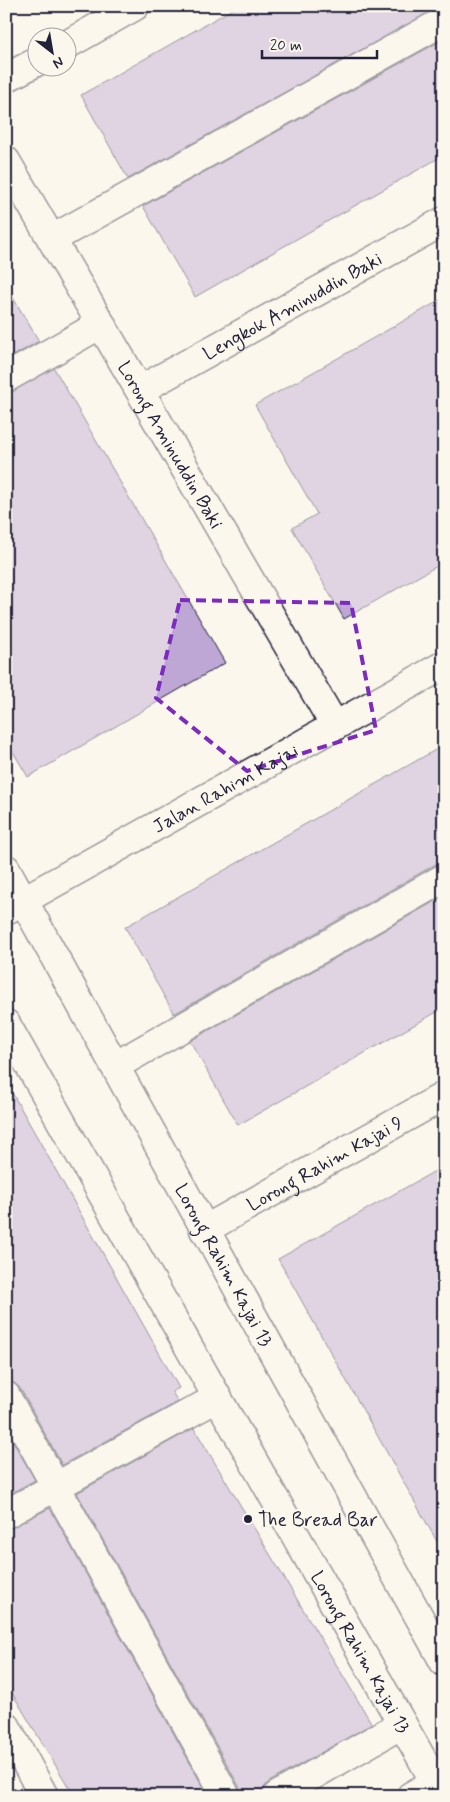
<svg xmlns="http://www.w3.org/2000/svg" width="450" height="1802" font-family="Mynerve,sans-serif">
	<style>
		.building { fill: #bea6d5; stroke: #22223b }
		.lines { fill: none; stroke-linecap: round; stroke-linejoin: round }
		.minor-casing { stroke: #22223b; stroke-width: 31 }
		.minor { stroke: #fbf7ec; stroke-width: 28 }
		.marked { fill: none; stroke: #7b2cbf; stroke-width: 4; stroke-dasharray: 10 6; stroke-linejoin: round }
		.poi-dot { fill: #22223b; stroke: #fbf7ec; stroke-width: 2 }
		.labels { text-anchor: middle; stroke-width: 4.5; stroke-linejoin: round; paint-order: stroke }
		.street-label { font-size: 19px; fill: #22223b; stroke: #fbf7ec }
		.poi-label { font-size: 19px; fill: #22223b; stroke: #fbf7ec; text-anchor: start }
	</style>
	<rect width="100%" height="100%" fill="#fbf7ec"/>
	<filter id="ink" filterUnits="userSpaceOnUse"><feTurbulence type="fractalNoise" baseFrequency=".02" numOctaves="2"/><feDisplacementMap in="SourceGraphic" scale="10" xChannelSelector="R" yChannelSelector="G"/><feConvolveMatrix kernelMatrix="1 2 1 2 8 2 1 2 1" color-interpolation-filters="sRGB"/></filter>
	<g filter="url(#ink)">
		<!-- building -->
		<path class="building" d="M238 6H441L128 179 81 95Z
			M444 39V155L195 297 143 206Z
			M6 286 39 341 6 360Z
			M444 298V562L344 619 292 528 317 514 255 405Z
			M54 368 225 663 28 777 6 740V394Z
			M444 745V862L436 864 174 1014 125 927Z
			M444 896V1008L238 1125 190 1041Z
			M6 1082 179 1388 172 1392 178 1402 62 1465 20 1388 14 1383 6 1380Z
			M444 1166V1554L278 1259Z
			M194 1428 372 1724 269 1782 257 1796H242L240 1788 77 1493Z
			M6 1429 35 1480 6 1496Z
			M50 1508 208 1796H74L6 1683V1530Z"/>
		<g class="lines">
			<defs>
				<g id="minor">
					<path d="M68 44 135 6"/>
					<path d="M6 78 38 61"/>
					<path id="s1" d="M6 161 335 726"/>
					<path d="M52 239 444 21"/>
					<path d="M6 378 101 324"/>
					<path id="s2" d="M140 390 444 221"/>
					<path id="s3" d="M6 869 444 1662"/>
					<path id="s4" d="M6 910 444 665"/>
					<path id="s5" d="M6 1024 435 1782"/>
					<path d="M115 1066 444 878"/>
					<path id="s6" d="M204 1230 444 1096"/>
					<path d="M6 1396 226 1796"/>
					<path d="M6 1514 217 1398"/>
					<path d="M6 1726 44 1796"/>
					<path d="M277 1796 402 1724"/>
					<path d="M411 1796 444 1777"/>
				</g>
			</defs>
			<!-- minor casing -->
			<use href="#minor" class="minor-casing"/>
			<!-- minor -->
			<use href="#minor" class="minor"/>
		</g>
	</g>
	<!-- marked area -->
	<path d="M0 0H450V1802H0ZM180 600 351 603 376 730 247 771 156 698Z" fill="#fbf7ec" fill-opacity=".55" fill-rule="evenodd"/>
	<path class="marked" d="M180 600 351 603 376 730 247 771 156 698Z"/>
	<!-- markers -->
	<circle class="poi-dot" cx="248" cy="1519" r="5"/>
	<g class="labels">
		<!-- street labels -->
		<g class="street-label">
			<text dy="7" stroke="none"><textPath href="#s2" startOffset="174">Lengkok Aminuddin Baki</textPath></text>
			<text dy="7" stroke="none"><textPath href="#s1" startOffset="328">Lorong Aminuddin Baki</textPath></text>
			<text dy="7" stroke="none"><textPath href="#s4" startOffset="251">Jalan Rahim Kajai</textPath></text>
			<text dy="7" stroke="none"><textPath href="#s6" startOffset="138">Lorong Rahim Kajai 9</textPath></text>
			<text dy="7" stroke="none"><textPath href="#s3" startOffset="452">Lorong Rahim Kajai 13</textPath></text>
			<text dy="7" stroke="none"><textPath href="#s5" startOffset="721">Lorong Rahim Kajai 13</textPath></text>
		</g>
		<!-- poi labels -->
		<g class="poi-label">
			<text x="258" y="1526">The Bread Bar</text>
		</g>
	</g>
	<!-- margin -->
	<rect width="450" height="1802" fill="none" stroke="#fbf7ec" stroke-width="25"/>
	<rect x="12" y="12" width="425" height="1777" fill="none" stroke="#22223b" stroke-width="2" filter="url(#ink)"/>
	<!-- north arrow -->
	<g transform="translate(52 52) rotate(149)"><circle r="24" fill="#fbf7ec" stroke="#a4a2a5"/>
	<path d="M0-4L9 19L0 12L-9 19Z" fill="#22223b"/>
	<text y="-8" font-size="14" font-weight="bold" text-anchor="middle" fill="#22223b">N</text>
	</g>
	<!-- scale -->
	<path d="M262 50v8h115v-8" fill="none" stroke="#22223b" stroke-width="2.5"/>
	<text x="270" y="50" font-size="15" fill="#22223b" stroke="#fbf7ec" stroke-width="4" paint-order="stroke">20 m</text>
</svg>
